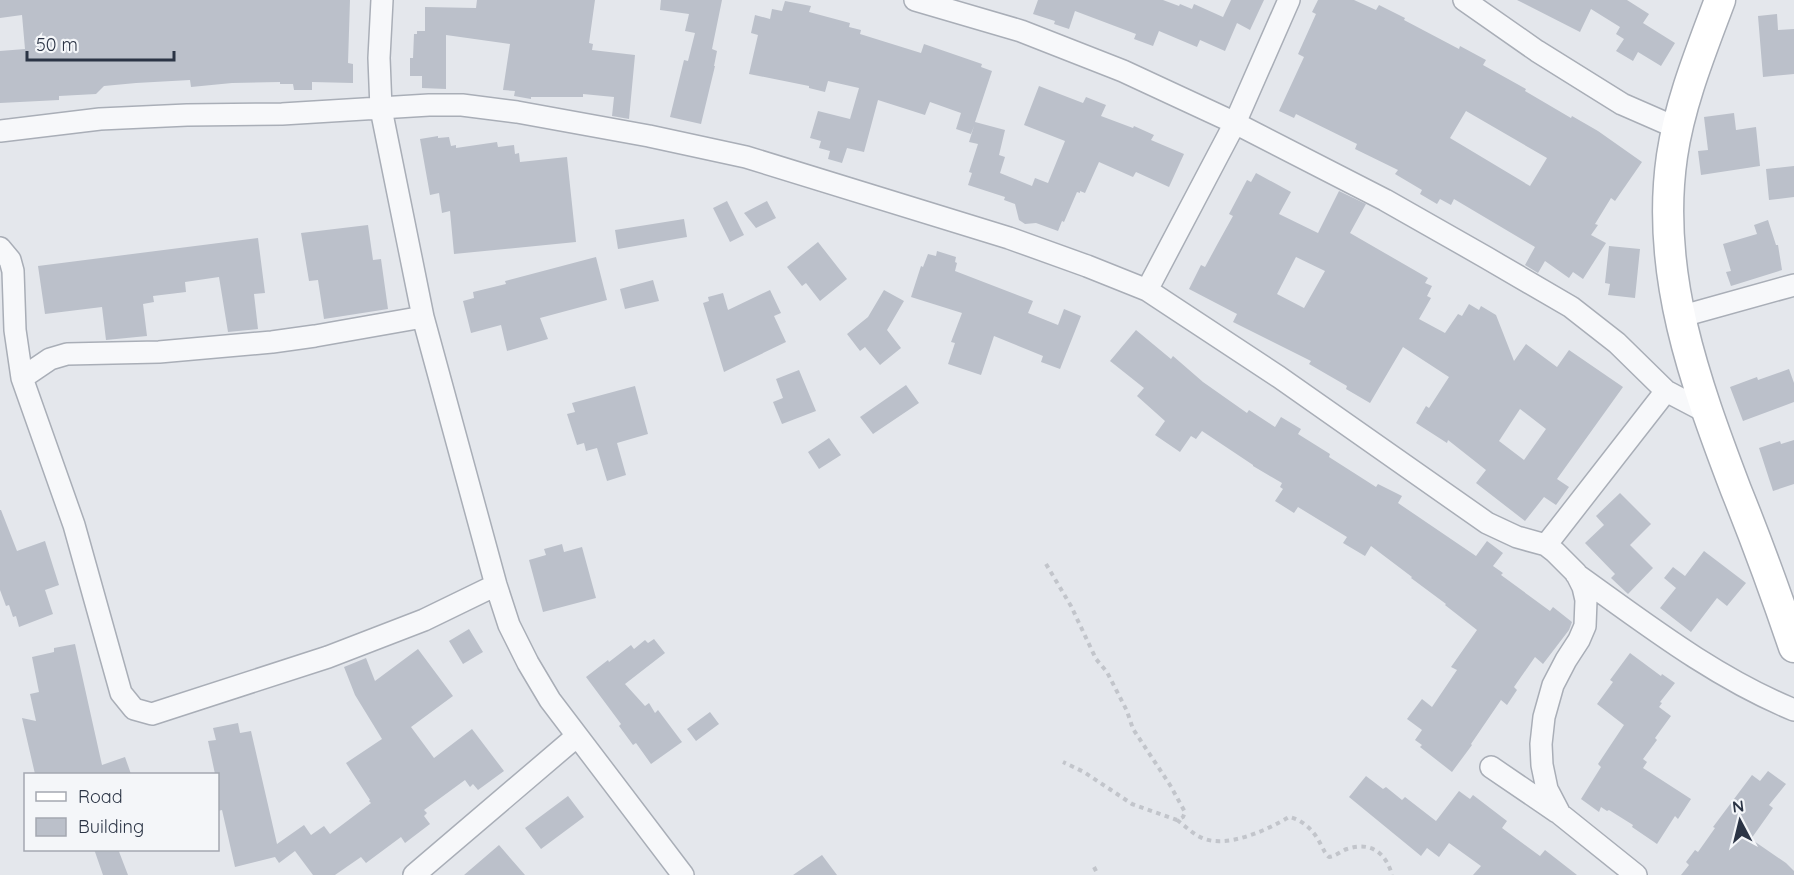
<svg xmlns="http://www.w3.org/2000/svg" width="1794" height="875" font-family="Quicksand,sans-serif">
	<style>
		.building { fill: #bbc0ca; fill-rule: evenodd }
		.lines { fill: none; stroke-linecap: round; stroke-linejoin: round }
		.street-casing { stroke: #a9aeb7; stroke-width: 24 }
		.secondary-casing { stroke: #a9aeb7; stroke-width: 33 }
		.path { stroke: #c2c5cb; stroke-width: 4; stroke-dasharray: 4.5 4.5; stroke-linecap: butt }
		.street { stroke: #f7f8fa; stroke-width: 21 }
		.secondary { stroke: #fff; stroke-width: 30 }
	</style>
	<rect width="100%" height="100%" fill="#e4e7ec"/>
	<!-- building -->
	<path class="building" d="M0 0H350L348 63 353 64V83L312 82V90H294L293 84H280V82L232 83 191 87 190 80 136 83 104 86 96 94 59 96V100L0 103V51L25 49 22 15 0 18Z
		M477 0H595L589 43 593 44 592 50 635 55 629 119 612 116 614 97 583 94V97H531V99L514 96 515 91 503 90 510 44 446 35V89L422 88V76H410V58H413L414 34H417V31H425V7L476 8Z
		M661 0H722L712 49 717 51 714 66H715L701 124 670 117 684 60 688 61 695 33 685 31 689 14 660 10Z
		M1038 0H1163L1179 6 1180 4 1192 9 1194 4 1223 17 1231 0H1264L1250 30 1237 23 1225 51 1200 40 1197 47 1159 31 1153 46 1134 39 1136 34 1075 11 1069 29 1054 24 1055 21 1033 14Z
		M1318 0H1354L1376 10 1379 5 1405 18 1404 20 1459 49 1460 46 1486 60 1483 65 1526 89 1525 91 1571 118 1572 116 1598 131 1642 162 1615 201 1611 198 1595 224 1598 225 1591 235 1606 243 1583 279 1573 272 1569 278 1545 261 1538 273 1525 265 1535 247 1454 199 1451 205 1440 199 1437 204 1420 194 1422 190 1395 174 1398 170 1355 149 1357 144 1296 114 1294 118 1279 111 1304 57 1298 54 1316 14 1312 12ZM1466 111 1547 158 1530 186 1450 138Z
		M1517 0H1627L1649 14 1643 23 1675 43 1661 66 1638 52 1633 61 1616 51 1624 39 1616 34 1620 27 1591 9 1580 32Z
		M785 1 811 6 809 12 850 23 849 27 861 30 860 34 921 53 924 44 982 64 981 67 992 71 975 122 1005 130 999 155 1005 157 1000 173 1032 186 1035 178 1048 183 1065 141 1024 125 1039 86 1083 103 1086 97 1106 105 1101 116 1133 128 1134 126 1154 135 1151 140 1184 154 1169 187 1136 172 1133 177 1099 162 1085 193 1080 191V193L1077 192 1064 222 1062 221 1058 231 1036 223 1025 224 1019 220 1015 204 1004 200 1005 197 968 185 972 173 969 172 978 144 969 142 974 126 971 134 956 129 961 113 930 102 925 115 878 100 864 152 847 148 842 163 828 159 830 151 819 148 821 141 810 138 818 111 850 119 859 88 828 81 825 92 809 88V86L749 74 758 35 751 33 755 15 770 19 772 9 782 11Z
		M1777 14 1778 30 1794 29V74L1763 77 1758 16Z
		M1734 113 1736 130 1756 127 1760 166 1701 175 1698 151 1708 150 1704 117Z
		M438 136V138L449 137 451 146 456 145V148L497 142 498 147 514 145 515 154 519 153 520 162 567 157 576 242 454 254 450 211 442 213 439 193 430 195 420 139Z
		M1794 166V197L1769 200 1766 169Z
		M1256 173 1291 192 1279 214 1318 233 1339 191 1366 204 1350 233 1428 278 1425 283 1432 286 1427 296 1431 298 1419 319 1445 333 1458 314 1462 316 1469 304 1479 310 1481 306 1496 315 1514 361 1526 344 1557 367 1569 350 1623 387 1557 479 1569 487 1556 505 1544 497 1525 521 1476 483 1486 470 1448 440 1447 443 1416 423 1426 406 1429 408 1449 377 1403 347 1370 403 1346 389 1347 386 1309 364 1311 361 1233 322 1237 314 1189 289 1201 265 1205 267 1218 243 1233 216 1229 214 1247 180 1251 182ZM1296 257 1325 271 1304 308 1277 294ZM1520 409 1546 429 1524 460 1499 441Z
		M727 201 744 235 730 242 713 208Z
		M767 201 776 218 756 228 744 213Z
		M684 219 687 237 618 249 615 230Z
		M1768 220 1776 245H1778L1782 270 1731 286 1726 272 1731 271 1723 244 1757 234 1754 225Z
		M368 225 373 260 381 259 388 309 324 319 318 280 309 281 301 233Z
		M258 238 265 293 254 294 258 329 228 332 219 277 185 282 186 292 153 296 154 302 143 304 147 336 106 340 102 307 45 314 38 266Z
		M818 242 847 279 820 301 806 283 802 286 787 267Z
		M1609 246 1640 249 1635 298 1608 295 1610 284 1605 283Z
		M937 251 956 257 955 262 957 263 955 271 1033 301 1028 313 1058 325 1064 309 1081 316 1060 369 1041 362 1043 356 994 336 981 375 948 364 955 343 951 342 962 313 911 297 921 266 923 267 928 254 936 256Z
		M596 257 607 300 540 318 548 339 507 351 501 325 471 333 463 301 474 298 473 292 506 284 505 281Z
		M653 280 659 301 625 309 620 289Z
		M770 290 781 313 774 316 786 342 724 372 703 303 709 301 708 297 723 293 728 310Z
		M884 290 904 301 887 330 901 348 880 365 865 347 860 351 847 334 868 317Z
		M1136 330 1171 359 1173 356 1203 382 1247 413 1249 410 1275 427 1281 417 1301 429 1298 434 1330 454 1329 457 1376 487 1378 484 1402 496 1398 503 1476 556 1487 541 1503 553 1493 566 1503 573 1501 575 1550 611 1553 607 1572 622 1569 630 1543 664 1535 657 1514 687 1517 690 1507 705 1501 700 1471 744 1472 745 1452 772 1420 747 1422 745 1415 740 1422 730 1407 719 1422 699 1432 707 1457 670 1451 667 1477 630 1445 605 1446 604 1411 578 1412 577 1371 546 1365 556 1343 543 1347 537 1298 507 1294 513 1275 501 1283 489 1280 487 1282 483 1253 466V465L1202 431 1196 439 1191 436 1180 452 1155 435 1165 421 1137 396 1144 388 1110 361Z
		M1789 369 1794 383V402L1743 421 1730 387 1757 377 1758 380Z
		M799 370 816 411 782 424 773 402 783 398 776 379Z
		M906 385 919 403 873 434 860 417Z
		M635 386 648 434 617 443 626 475 607 481 597 448 586 451 584 443 577 445 567 414 575 412 572 403Z
		M829 438 841 455 819 469 808 452Z
		M1794 440V484L1773 491 1759 448 1780 441 1781 444Z
		M1620 493 1651 524 1630 545 1653 568 1628 594 1611 578 1615 574 1585 543 1604 525 1596 516Z
		M0 510H1L17 551 45 541 59 585 45 590 53 614 19 627 16 616 13 617 9 605 6 606 0 590Z
		M562 544 564 552 582 547 596 598 543 612 529 560 546 555 544 549Z
		M1704 551 1746 583 1727 606 1717 598 1691 632 1660 608 1676 588 1664 578 1673 567 1685 576Z
		M469 629 483 652 463 664 449 641Z
		M654 639 665 653 625 684 645 706 649 703 655 713 658 710 682 742 651 764 636 743 633 745 619 726 621 724 586 677 608 660 609 662 631 645 634 649 645 640 648 643Z
		M75 644 102 765 125 757 131 774H35L22 718 36 721 30 694 39 692 32 657 54 652V648Z
		M418 649 453 696 411 727 434 758 472 729 504 771 478 790 473 784 470 787 465 780 424 810 427 813 424 816 430 824 405 843 401 837 366 863 361 857 335 875H313L295 851 279 863 275 857 235 867 222 810 218 811V774H215L208 741 216 740 213 728 238 723 240 733 251 731 277 844 304 825 311 835 324 826 330 834 371 803 369 801 370 800 346 763 382 739 355 695 344 667 366 658 375 681Z
		M1630 653 1661 676 1662 674 1675 683 1660 702 1662 703 1659 707 1671 716 1655 738 1657 740 1643 759 1647 762 1643 768 1691 799 1678 819 1675 816 1657 844 1632 827 1633 825 1609 810 1607 811 1601 807 1599 812 1581 799 1601 767 1598 764 1624 725 1597 704 1613 682 1610 680Z
		M710 712 719 724 696 741 687 729Z
		M1768 771 1786 784 1769 805 1773 808 1751 839 1786 863 1794 871V875H1681L1689 865 1686 862 1695 850 1698 852 1715 828 1713 827 1752 775 1760 781Z
		M1366 776 1383 789 1386 787 1402 800 1405 797 1436 821 1459 791 1470 799 1473 795 1507 821 1502 828 1540 856 1545 850 1577 875H1473L1481 866 1449 843 1439 857 1427 848 1421 856 1349 797Z
		M568 796 584 817 541 849 525 828Z
		M499 845 525 875H464Z
		M94 849H118L128 875H103Z
		M822 855 837 875H793Z"/>
	<g class="lines">
		<defs>
			<path id="street" d="M382 0 379 58 381 109 423 317 496 585 509 625 528 663 550 700 683 875
				M915 0 1021 31 1123 71 1235 123 1385 200 1487 258 1571 307 1617 343 1666 391 1706 412
				M1464 0 1537 51 1622 104 1677 128
				M0 131 100 119 187 115 282 114 429 105H462L517 112 649 136 746 157 1009 238 1087 266 1147 290 1279 377 1487 523 1517 537 1546 545 1555 552 1576 573 1583 587 1586 600 1585 626 1579 640 1566 660 1553 685 1544 717 1541 744 1542 765 1547 789 1560 814 1636 875
				M0 248 10 260 13 271 15 330 22 378
				M1147 290 1235 123 1289 0
				M423 317 315 336 272 342 159 352 67 354 50 359 22 378 74 525 121 693 134 709 152 714 328 657 424 620 496 585
				M1679 317 1794 285
				M1546 545 1666 391
				M1576 574C1646 624 1714 677 1794 710
				M1491 767 1557 812
				M414 875 577 736"/>
			<path id="secondary" d="M1720 0C1701 51 1680 102 1672 156 1655 273 1695 382 1736 490 1757 542 1776 594 1794 647"/>
		</defs>
		<!-- street casing -->
		<use href="#street" class="street-casing"/>
		<!-- secondary casing -->
		<use href="#secondary" class="secondary-casing"/>
		<!-- path -->
		<path class="path" d="M1046 564 1071 606 1096 659 1107 672 1127 711 1133 729 1170 785 1185 812 1183 817 1177 820 1132 804 1084 772 1063 762
			M1177 820C1185 826 1192 833 1200 837 1225 850 1267 830 1289 817 1304 820 1315 832 1321 845 1324 850 1325 854 1329 857 1336 856 1341 851 1347 849 1371 841 1386 853 1392 875
			M1094 867 1098 875"/>
		<!-- street -->
		<use href="#street" class="street"/>
		<!-- secondary -->
		<use href="#secondary" class="secondary"/>
	</g>
	<!-- legend -->
	<rect x="24" y="773" width="195" height="78" fill="#f4f6f9" stroke="#a4a8b1" stroke-width="1.5"/>
	<rect x="36" y="792" width="30" height="9" fill="#ffffff" stroke="#a4a8b1" stroke-width="1.5"/>
	<text x="78" y="803" font-size="18" fill="#2b3445">Road</text>
	<rect x="36" y="818" width="30" height="18" fill="#bbc0ca" stroke="#a4a8b1" stroke-width="1.5"/>
	<text x="78" y="833" font-size="18" fill="#2b3445">Building</text>
	<!-- north arrow -->
	<g transform="translate(1740 821) rotate(353)" stroke="#f4f6f9" stroke-width="4.5" paint-order="stroke">
	<path d="M0-4.5L10 22L0 15L-10 22Z" fill="#2b3445"/>
	<text y="-9" font-size="16" font-weight="bold" text-anchor="middle" fill="#2b3445">N</text>
	</g>
	<!-- scale -->
	<path d="M27 51v9h147v-9" fill="none" stroke="#2b3445" stroke-width="3"/>
	<text x="36" y="51" font-size="18" fill="#2b3445" stroke="#f4f6f9" stroke-width="4.5" paint-order="stroke">50 m</text>
</svg>
